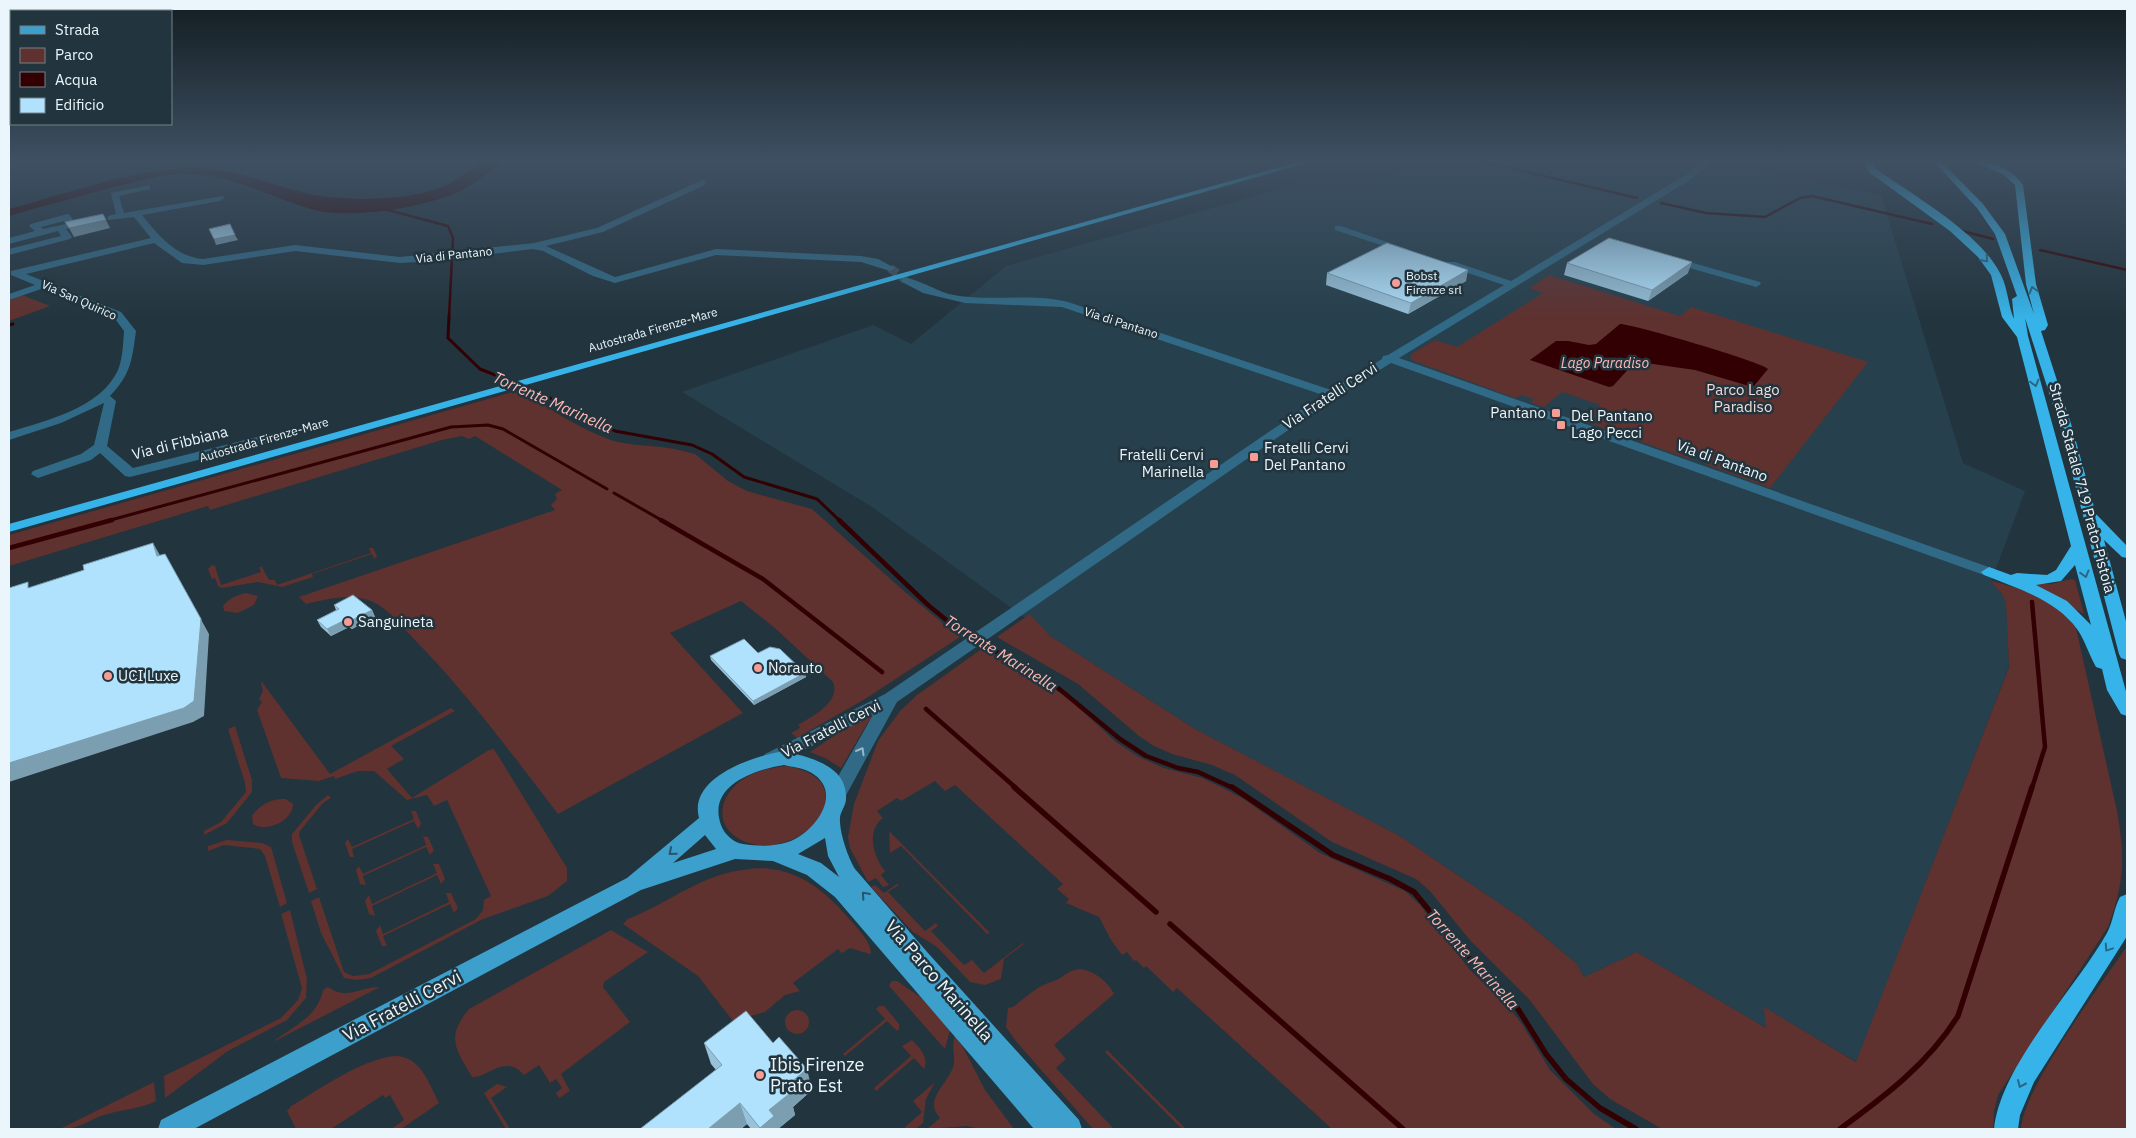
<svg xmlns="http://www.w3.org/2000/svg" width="2136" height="1138" font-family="'IBM Plex Sans',sans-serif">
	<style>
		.built { fill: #27404d }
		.green { fill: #5f312f }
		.water { fill: #320002 }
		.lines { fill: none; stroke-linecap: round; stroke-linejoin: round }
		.stream-far3 { stroke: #320002; stroke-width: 2.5 }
		.stream-far2 { stroke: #320002; stroke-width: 3 }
		.stream-far1 { stroke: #320002; stroke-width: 4.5 }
		.stream { stroke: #320002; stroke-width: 5.5 }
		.minor-tunnel { stroke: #40515a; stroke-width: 9; stroke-dasharray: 9 5; stroke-linecap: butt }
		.minor { fill: #316a86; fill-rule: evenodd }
		.major { fill: #3c9fcc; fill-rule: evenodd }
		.highway { fill: #36b4ea; fill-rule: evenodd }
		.wall { fill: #98c2da }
		.shaded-wall { fill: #7c9eb1 }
		.building { fill: #b1e2fd; stroke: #7c9eb1 }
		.oneway { stroke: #2a6782 }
		.oneway2 { stroke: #97b7c7 }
		.oneway3 { stroke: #2a5468 }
		.poi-dot { fill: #f59c95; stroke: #22343d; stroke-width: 2 }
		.labels { text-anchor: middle; stroke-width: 5; stroke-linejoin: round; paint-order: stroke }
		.far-street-label { font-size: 12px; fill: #ebf6fc; stroke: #22343d }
		.far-poi-label { font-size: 12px; fill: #ebf6fc; stroke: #22343d; text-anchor: start }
		.far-water-label { font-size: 14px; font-style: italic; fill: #feb9b4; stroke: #22343d }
		.park-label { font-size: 15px; fill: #f2dad8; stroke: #22343d }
		.street-label { font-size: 15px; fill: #ebf6fc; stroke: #22343d }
		.poi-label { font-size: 15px; fill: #ebf6fc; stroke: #22343d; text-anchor: start }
		.water-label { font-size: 16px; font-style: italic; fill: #feb9b4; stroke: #22343d }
		.near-street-label { font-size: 18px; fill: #ebf6fc; stroke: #22343d }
		.near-poi-label { font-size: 18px; fill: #ebf6fc; stroke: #22343d; text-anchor: start }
	</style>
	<rect width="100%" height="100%" fill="#22343d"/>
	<!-- built -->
	<path class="built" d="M1430 162H1700L1881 195 1963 463 2025 491 1991 582 2002 594 2006 603 2009 666 1857 1062 1765 1008 1766 1028 1637 952 1584 977 1577 964 1524 920 1400 836 1195 729 1050 636 872 507 682 392 873 325 911 344 1006 266 1270 192 1300 181 1355 180 1401 174Z"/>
	<!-- green -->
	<path class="green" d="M1549 275 1680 316 1691 307 1868 362 1770 488 1705 464 1707 461 1696 456 1689 459 1583 421 1600 405 1562 392 1544 407 1531 403 1534 399 1522 395 1515 398 1411 360V354L1435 340 1457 347 1543 293 1529 288Z
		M22 295 50 306 9 321V300Z
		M523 389C539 405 595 437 618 442 641 447 665 445 687 452L695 454 728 481 747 491 812 509 905 592 960 637 865 699 797 738 791 733 800 728 798 725C812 717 841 702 833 682L776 629 741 601 670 633 743 713 558 814C512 754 466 692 413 638 401 626 389 609 373 602 353 592 327 599 306 604L299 597 555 510 551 505 557 499 555 494 562 490 475 436 469 439 462 436 442 440 210 510 208 506 9 566V535Z
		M369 548H373L377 556 374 559 372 554 312 574 313 577 282 587 258 582 222 588 218 586 215 578 212 579 208 569 212 565 215 566 221 585 261 572 259 567H262L269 580H275L277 585 371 553Z
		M2071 579 2075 580 2084 614 2029 584H2051Z
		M1993 581 2030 592 2062 610 2076 628 2117 811C2125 858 2125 881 2108 927L1998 1095 1994 1111 1993 1129H1662L1610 1099 1593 1084 1529 999 1469 939 1430 891 1416 879 1332 842 1235 775 1212 765 1172 754 1154 746 1139 736 1078 684 997 637 1030 614 1050 636 1195 729 1400 836 1524 920 1577 964 1584 977 1637 952 1766 1028 1764 1007 1856 1062 2009 667 2006 603 2002 594 1991 582Z
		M246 593 258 596 254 605 238 613 224 611 223 606C229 598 237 595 246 593Z
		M983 648 1066 696 1116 742 1139 757 1164 768 1202 778 1221 787 1244 799 1320 853 1405 891 1420 905 1470 970 1507 1005 1522 1024 1550 1070 1594 1114 1616 1129H1332L1177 988 1173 992 1146 966 1144 968 1136 960 1134 961 1127 952 1122 955 1111 940 1099 917 1066 903 1069 899 1057 889 1063 884 955 785 945 791 935 781 901 801 897 798 877 811 883 818C866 830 873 857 885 871L881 875 889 885 883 887 876 878 868 882 850 848 848 837 854 804 878 741 900 711 917 695Z
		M262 682 330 774 451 708 455 711 391 746 404 759 387 769 412 798 489 750 494 749 567 868V881L548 896 483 919 371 978 357 980 344 978 321 933 311 901 319 897 344 972 353 976 369 974 476 919 483 910 484 900 491 896 447 800 434 806 427 795 407 800 374 771H358L335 779 334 776 319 781 281 778 257 710 262 702 259 699 263 691 261 683Z
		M881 709 867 724 841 768 825 758 810 752 872 710Z
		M235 726 252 780V792L227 823 204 835V831L221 822 246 792 245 783 228 729Z
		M786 766C869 779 805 861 749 843 717 833 714 803 739 782 753 771 769 768 786 766Z
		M328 795 331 798 323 803 300 831 299 835 317 889 309 893 292 842V834L316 805Z
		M286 799 293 804C293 821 266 833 253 824L252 816C260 804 272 798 286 799Z
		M411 811H416L421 824 418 829 414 821 352 849 354 857H350L345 843 348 839 352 847 414 819Z
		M889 831 891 833 990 933 987 934 901 846 890 853Z
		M423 836 428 837 434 850 430 855 426 847 363 876 366 885 360 884 356 870 359 866 363 874 426 845Z
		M227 840 262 843 271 847 287 903 280 907 265 856 260 849 224 845 208 851V846Z
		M433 864H439L445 879 441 884 437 875 372 906 375 916 369 914 365 901 369 895 372 904 437 873Z
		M764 868C805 872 828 894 854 924 861 933 870 941 871 953L870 954 850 948 842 953 838 949 793 983 800 991 785 995 765 1012 747 1017 736 1025 698 976 623 924 628 919C678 899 705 869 764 868Z
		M897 884 899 885 888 892 925 931 936 923 938 926 931 931 964 965 972 960 984 973 1023 943 1024 944 1004 959 1001 979 985 985 970 982 937 947 913 932 871 887 875 885 884 893Z
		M446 893H451L458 908 454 913 450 904 383 936 387 946H382L376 931 380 925 383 934 449 902Z
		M290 910 307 979 306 998 287 1020 228 1051 165 1098 164 1076 281 1018 298 1000 302 988 281 914Z
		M611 930 648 952 604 982 603 987 630 1022 561 1074 570 1091 559 1098 556 1093 562 1088 556 1079 550 1083 539 1065 524 1075C505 1053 488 1078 472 1077 456 1049 445 1038 469 1009Z
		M2127 946V1129H2021C2023 1088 2101 985 2127 946Z
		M1079 969C1093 970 1108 981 1114 994L1054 1045 1066 1059 1056 1068 1114 1129H1093L1015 1040 1006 1027 1008 1008 1013 1007C1026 997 1038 985 1054 981 1063 978 1066 971 1079 969Z
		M892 981H897L926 1001 950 1030 945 1049 890 987 889 985Z
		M328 987C348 1001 361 986 380 987L273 1042C293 1026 317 1018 323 990Z
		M879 1006H884L899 1024V1029L897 1031 887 1021 845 1056 843 1054 885 1019 876 1009Z
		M785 1022a12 12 0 1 1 24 0a12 12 0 1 1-24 0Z
		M955 1036 964 1049 985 1090 1014 1129H981L967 1126 927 1129 940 1118C922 1099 950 1083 954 1064 955 1055 951 1045 955 1036Z
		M912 1040C920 1048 929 1057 924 1069L914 1058 876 1091 874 1088 911 1056 902 1046Z
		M1107 1050 1186 1129H1182L1105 1052Z
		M394 1056C420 1055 429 1083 439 1103L401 1129H391L404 1120 390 1095 385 1098 383 1095 331 1129H296L287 1111 291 1106C320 1089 360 1060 394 1056Z
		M154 1082 156 1101C140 1109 124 1109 108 1114 88 1119 83 1129 60 1129Z
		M935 1082 926 1099 923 1123 916 1129H903L922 1112 913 1101Z
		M497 1084 507 1087 491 1098 510 1129H506L484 1093Z"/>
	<!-- water -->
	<path class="water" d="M481 162H503C488 173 474 185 456 193 420 208 349 220 311 209 270 197 233 175 189 174 164 173 142 180 118 186 82 196 45 205 9 216V209C68 193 136 168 197 168 234 169 266 183 301 192 341 202 409 202 447 185 459 179 470 170 481 162Z
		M1620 324C1633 324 1762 362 1768 369L1754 386H1749L1695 370 1639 362 1633 364 1613 386 1609 387 1530 360 1556 341H1568L1589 345 1596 344Z"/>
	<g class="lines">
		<!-- stream-far3 -->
		<path class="stream-far3" d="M1485 162 1637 198
			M1661 203 1706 213 1765 217 1800 198 1812 196 1932 224
			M384 209 448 226 453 238 449 318
			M1959 230 1993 239
			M2040 250 2127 270"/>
		<!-- stream-far2 -->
		<path class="stream-far2" d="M449 316 448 338 480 369 536 391 615 431 692 445 712 454 744 477 817 499 840 521
			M9 325 13 324
			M614 493 663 521
			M107 521 451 427 488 425 503 429 607 489"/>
		<!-- stream-far1 -->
		<path class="stream-far1" d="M661 520 763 579 882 672
			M839 520 928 605 961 632 1052 683 1120 739 1146 756 1178 768 1198 772 1233 788
			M9 548 112 520
			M926 709 1016 788
			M2032 788 2045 747 2032 602"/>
		<!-- stream -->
		<path class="stream" d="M1014 787 1156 912
			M1232 787 1333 855 1390 879 1414 892 1466 955 1513 1001 1546 1054 1566 1079 1600 1108 1636 1129
			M1170 924 1403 1129
			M1840 1129C1885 1096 1928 1064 1958 1016L2032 787"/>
		<!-- minor-tunnel -->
		<path class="minor-tunnel" d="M890 268 906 280"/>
		<!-- minor -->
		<path class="minor" d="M9 162H20L9 165Z
			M1703 162 1710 163 1693 178 1399 358 1994 569 1997 572 1994 575H1984L1391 363 1336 397 897 702 844 799 837 801 830 799 828 794 873 715 777 764 771 766 765 764 762 759 765 754 885 694 1323 395 1062 307 965 303 923 293 902 282V278C912 276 937 291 949 294 988 303 1029 292 1068 302L1331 390 1382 359 1383 356 1388 355 1504 285 1447 266V262H1455L1511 281 1687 174Z
			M702 180 705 181V185L603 232 546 246 615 277 716 249 861 256 878 259 895 268 890 271 861 262 716 255 615 283 593 276 543 251 533 249 436 261 400 263 295 251 203 265 182 263 154 243 26 274 121 312 136 331C132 360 131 374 110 396L116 401 107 446 133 468 277 432 283 436 282 439 130 477 125 476 100 453 91 460 38 478 31 474 33 471 81 454 94 445 104 403 61 423 9 440V432C45 421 101 408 118 370 123 358 123 343 124 331L113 316 44 288 9 300V294L35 285 11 275V271L151 238 134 217 108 220V216L116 214 111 193 150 185V189L119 196 124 213 223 196 224 198 220 201 142 215C158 235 176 257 203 259L295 245 400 257 534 243 597 228Z
			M67 214 70 215 76 225 66 229 72 237 70 239 9 255V249L61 236 58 231 9 244V238L35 231 29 226 31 224ZM64 221 66 224 43 229 41 227Z
			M1335 226H1341L1410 250 1402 252 1335 230Z
			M1672 257 1760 282 1761 284 1756 287 1669 262V258Z"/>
		<!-- major -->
		<path class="major" d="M784 751C808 757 848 765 846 799 846 805 841 811 840 817 839 832 848 857 855 869L928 953 1079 1120 1082 1129H1034L835 897 807 875 773 861 735 859 641 890 194 1129H158L161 1120 627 878 699 818C688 777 754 756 784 751ZM784 765C792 767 803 768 810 772 845 791 816 832 788 842 772 847 758 846 743 844 734 843 724 834 721 825 707 786 753 770 784 765ZM705 835 716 849 673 863ZM825 838 828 856 839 877 821 863 798 854Z"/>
		<!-- highway -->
		<path class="highway" d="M1298 162H1310L9 532V524Z
			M1703 162H1711L1706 165H1703Z
			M1863 162H1871L1875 168C1912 195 1981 233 2001 275 2008 289 2008 305 2014 319L2012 299 2017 296 1995 234 1977 208 1934 162H1942L1983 204 2005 234 2034 314 2026 284 2015 185 2003 174 1973 162C1992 160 2012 169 2023 185L2036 284 2048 325 2045 330 2041 331 2072 427 2096 514 2127 546V558L2122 557 2104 540 2127 625V660L2121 658 2119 654 2060 427 2025 318 2028 336 2127 695V716L2121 714 2107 690 2102 669 2096 667C2089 655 2085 640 2077 629 2055 599 2016 588 1984 575L1981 572 1989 567 2011 575 2017 573 2047 575 2056 570 2071 546 2017 337 2002 317 1991 275 1978 257 1950 231 1869 172ZM2075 565 2091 625 2067 601 2036 585 2061 581Z
			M2127 894V936L2124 941 2034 1082 2020 1115 2018 1129H1994C2001 1064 2075 990 2107 933 2113 922 2114 908 2120 897Z"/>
	</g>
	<!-- wall -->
	<path class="wall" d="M1567 263 1688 273 1648 301 1564 275Z
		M1327 273 1466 281 1408 314 1326 285Z
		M334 605 372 610 375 617 352 629 349 627 331 636 321 627 317 620 336 610Z
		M758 653 805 673 806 677 754 705 711 660 710 656Z
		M704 1043 812 1090 793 1107 795 1115 778 1129H779H751L747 1124 741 1129H640L716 1070 711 1064Z"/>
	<!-- shaded-wall -->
	<path class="shaded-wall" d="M103 214 110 228 74 237 69 228Z
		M235 235 238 240 216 245 214 239Z
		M1692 262 1688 273 1648 301 1652 290Z
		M1468 270 1466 281 1408 314 1411 303Z
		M153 543 161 557 157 556Z
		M165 554 209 634 204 716 193 722 9 782V763Z
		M372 610 375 617 352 629 348 622Z
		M345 620 349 627 331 636 327 629Z
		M805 673 806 677 754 705 753 701Z
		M807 1069 812 1090 793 1107 795 1115 778 1129H779H760V1128L769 1110 784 1088Z
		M740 1103 747 1124 741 1129H708Z"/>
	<!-- building -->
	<path class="building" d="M103 214 106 220 69 228 65 222Z
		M230 224 235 235 214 239 209 229Z
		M1609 238 1692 262 1652 290 1567 263Z
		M1387 243 1468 270 1411 303 1327 273Z
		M153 543 157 556 165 554 201 619 194 701 184 708 9 763V588L28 582V588L84 570 83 565Z
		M353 595 372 610 348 622 345 620 327 629 317 620 339 609 334 605Z
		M744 639 758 653 770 647 780 649 805 673 753 701 710 656Z
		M746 1011 773 1043 779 1037 807 1069 784 1088 789 1094 769 1110 774 1116 760 1128 740 1103 708 1129H640L722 1065 704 1043Z"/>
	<!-- one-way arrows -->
	<defs><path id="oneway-chevron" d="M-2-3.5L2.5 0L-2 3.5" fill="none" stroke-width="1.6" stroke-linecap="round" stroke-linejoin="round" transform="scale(1.25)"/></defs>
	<g class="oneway">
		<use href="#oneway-chevron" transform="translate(1985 259) rotate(49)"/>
		<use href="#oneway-chevron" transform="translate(2033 290) rotate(-105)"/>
		<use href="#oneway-chevron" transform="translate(2035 383) rotate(75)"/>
		<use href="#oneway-chevron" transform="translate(2085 574) rotate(75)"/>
		<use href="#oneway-chevron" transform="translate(2108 948) rotate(124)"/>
		<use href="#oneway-chevron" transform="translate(2021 1084) rotate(114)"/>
	</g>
	<use class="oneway2" href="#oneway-chevron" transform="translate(861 751) rotate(-60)"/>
	<g class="oneway3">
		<use href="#oneway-chevron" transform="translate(672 852) rotate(140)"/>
		<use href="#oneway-chevron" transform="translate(865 895) rotate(-131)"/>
	</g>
	<!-- sky -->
	<linearGradient id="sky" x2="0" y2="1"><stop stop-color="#131d22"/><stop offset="0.5" stop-color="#3e5062"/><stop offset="1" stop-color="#3e5062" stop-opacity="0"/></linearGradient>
	<rect width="2136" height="321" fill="url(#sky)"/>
	<!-- markers -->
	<g class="poi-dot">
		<circle cx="1396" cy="283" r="5"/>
		<rect x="1551" y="408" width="10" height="10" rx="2.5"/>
		<rect x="1556" y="420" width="10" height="10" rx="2.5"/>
		<rect x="1249" y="452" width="10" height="10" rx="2.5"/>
		<rect x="1209" y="459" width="10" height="10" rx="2.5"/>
		<circle cx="348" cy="622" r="5"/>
		<circle cx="758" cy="668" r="5"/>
		<circle cx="108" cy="676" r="5"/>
		<circle cx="760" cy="1075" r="5"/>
	</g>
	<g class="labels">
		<!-- far-street labels -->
		<g class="far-street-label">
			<text transform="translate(454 255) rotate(-6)" y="4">Via di Pantano</text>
			<text transform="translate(79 300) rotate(24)" y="4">Via San Quirico</text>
			<text transform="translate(1121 323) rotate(18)" y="4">Via di Pantano</text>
			<text transform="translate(653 330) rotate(-16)" y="4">Autostrada Firenze-Mare</text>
			<text transform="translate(264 440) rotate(-16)" y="4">Autostrada Firenze-Mare</text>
		</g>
		<!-- far-poi labels -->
		<g class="far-poi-label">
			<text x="1406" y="280">Bobst<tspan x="1406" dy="14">Firenze srl</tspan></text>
		</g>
		<!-- far-water labels -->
		<g class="far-water-label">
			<text x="1605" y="368">Lago Paradiso</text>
		</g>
		<!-- park labels -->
		<g class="park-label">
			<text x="1743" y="395">Parco Lago<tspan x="1743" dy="17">Paradiso</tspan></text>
		</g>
		<!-- street labels -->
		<g class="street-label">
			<text transform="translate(1330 396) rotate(-33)" y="5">Via Fratelli Cervi</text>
			<text transform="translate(180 443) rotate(-14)" y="5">Via di Fibbiana</text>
			<text transform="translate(1722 461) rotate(20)" y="5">Via di Pantano</text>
			<text transform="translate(2082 488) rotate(75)" y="5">Strada Statale 719 Prato-Pistoia</text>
			<text transform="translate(831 729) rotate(-27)" y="5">Via Fratelli Cervi</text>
		</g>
		<!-- poi labels -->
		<g class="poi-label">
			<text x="1546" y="418" text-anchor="end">Pantano</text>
			<text x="1571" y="421">Del Pantano<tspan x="1571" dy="17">Lago Pecci</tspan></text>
			<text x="1264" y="453">Fratelli Cervi<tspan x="1264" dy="17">Del Pantano</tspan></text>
			<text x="1204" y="460" text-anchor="end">Fratelli Cervi<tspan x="1204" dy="17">Marinella</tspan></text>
			<text x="358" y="627">Sanguineta</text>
			<text x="768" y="673">Norauto</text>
			<text x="118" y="681">UCI Luxe</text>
		</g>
		<!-- water labels -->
		<g class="water-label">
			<text transform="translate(553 402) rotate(24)" y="6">Torrente Marinella</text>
			<text transform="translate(1001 653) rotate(32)" y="6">Torrente Marinella</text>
			<text transform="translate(1473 959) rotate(48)" y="6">Torrente Marinella</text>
		</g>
		<!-- near-street labels -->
		<g class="near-street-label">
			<text transform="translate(939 981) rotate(49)" y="6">Via Parco Marinella</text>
			<text transform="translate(402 1006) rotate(-28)" y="6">Via Fratelli Cervi</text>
		</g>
		<!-- near-poi labels -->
		<g class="near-poi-label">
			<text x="770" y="1071">Ibis Firenze<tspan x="770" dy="21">Prato Est</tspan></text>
		</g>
	</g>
	<!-- border -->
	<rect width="2136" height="1138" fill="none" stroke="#ebf6fc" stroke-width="20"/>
	<!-- legend -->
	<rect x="10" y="10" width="162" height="115" fill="#22343d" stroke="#728289"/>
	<rect x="20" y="26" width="25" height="8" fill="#3c9fcc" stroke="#728289"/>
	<text x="55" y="35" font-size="15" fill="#ebf6fc">Strada</text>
	<rect x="20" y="48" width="25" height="15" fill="#5f312f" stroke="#728289"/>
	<text x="55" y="60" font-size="15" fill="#ebf6fc">Parco</text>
	<rect x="20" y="72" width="25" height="15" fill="#320002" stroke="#728289"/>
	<text x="55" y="85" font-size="15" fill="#ebf6fc">Acqua</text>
	<rect x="20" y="98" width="25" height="15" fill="#b1e2fd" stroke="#728289"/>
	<text x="55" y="110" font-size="15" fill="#ebf6fc">Edificio</text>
</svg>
